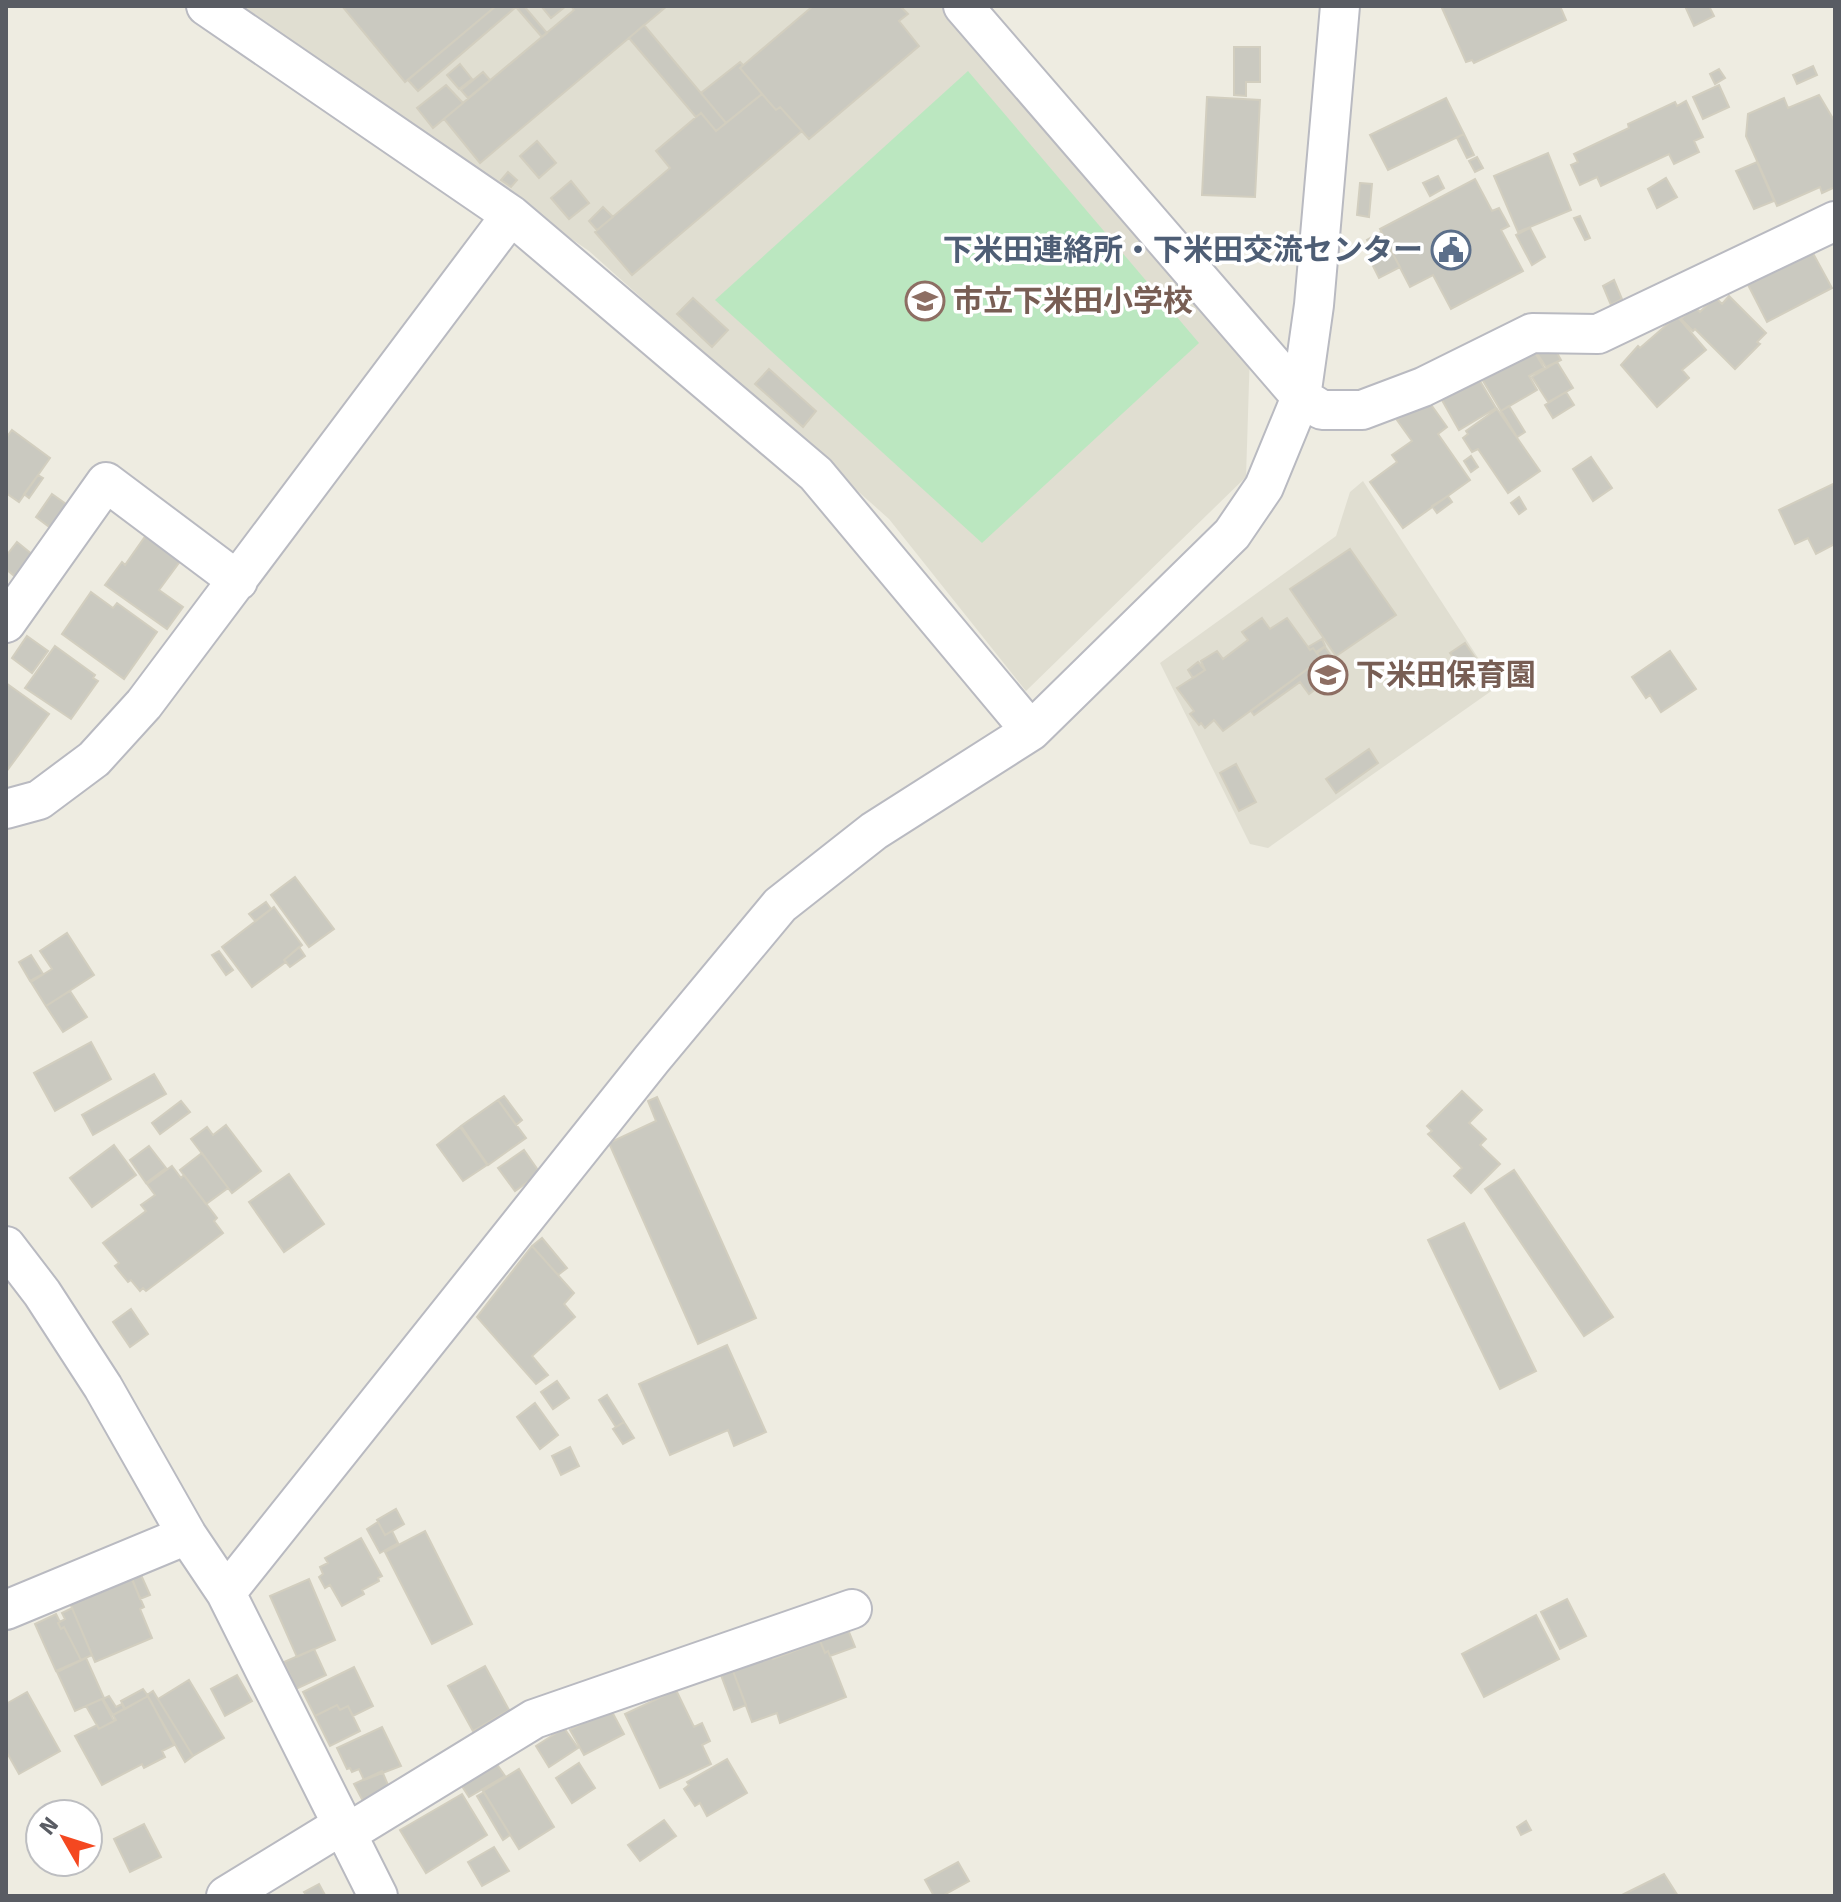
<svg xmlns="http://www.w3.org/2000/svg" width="1841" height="1902" font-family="Signika,'Noto Sans JP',sans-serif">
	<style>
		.education { fill: #e0ded1 }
		.green { fill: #bbe7c0 }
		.building { fill: #cac9c0; stroke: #d2cebf; stroke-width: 2 }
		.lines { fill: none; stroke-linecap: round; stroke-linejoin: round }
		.street-casing { stroke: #b9bac1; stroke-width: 42 }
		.street { stroke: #fff; stroke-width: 38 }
		.labels { text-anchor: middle; stroke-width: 7; stroke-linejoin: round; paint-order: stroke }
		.service-label { font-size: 30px; font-weight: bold; fill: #4e5e75; stroke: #fff; text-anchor: end }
		.education-label { font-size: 30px; font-weight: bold; fill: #785e54; stroke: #fff; text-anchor: start }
	</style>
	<rect width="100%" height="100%" fill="#eeece1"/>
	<!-- education -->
	<path class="education" d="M235 6H947L1250 351 1246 477 1026 691 889 519 589 251Z
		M1363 481 1497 687 1268 848 1250 844 1160 663 1336 536 1350 492Z"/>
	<!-- green -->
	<path class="green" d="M968 71 1199 343 982 543 715 300Z"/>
	<!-- building -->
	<path class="building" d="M342 6H496L405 82Z
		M496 6H524L547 33 542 37 516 7 418 91 408 80Z
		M541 6H566L551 18Z
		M571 6H667L480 163 444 119 574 10Z
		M813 6H900L908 14 899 21 919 46 809 139 780 107 776 110 740 68Z
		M1445 6H1560L1566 20 1474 63 1472 60 1466 62 1442 8Z
		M1685 6H1709L1714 16 1694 26Z
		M644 25 726 123 716 131 701 113 696 117 629 38Z
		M1234 47H1260V82H1246V96L1234 95Z
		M740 62 743 65 740 68 762 94 726 123 701 93Z
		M460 64 472 79 459 89 447 75Z
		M1813 66 1817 75 1797 84 1793 75Z
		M1719 69 1725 78 1715 84 1710 74Z
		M483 72 490 80 468 98 461 90Z
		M446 85 463 103 433 128 417 108Z
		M1719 85 1729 107 1703 119 1693 97Z
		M762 94 776 110 780 107 802 131 632 275 595 232 670 168 656 151 701 113 716 131Z
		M1819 95 1835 122V187L1822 193 1820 187 1777 206 1746 136 1748 114 1784 98 1788 108Z
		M1207 97 1260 100 1255 197 1202 195Z
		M1446 98 1464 134 1388 170 1370 135Z
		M1686 101 1703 137 1694 141 1699 152 1674 164 1669 154 1601 186 1597 177 1580 185 1571 165 1578 162 1574 154 1629 128 1628 124 1675 102 1677 106Z
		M1464 134 1474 155 1467 158 1457 138Z
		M537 141 556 163 539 178 520 156Z
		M1548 153 1571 210 1518 232 1494 176Z
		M1477 157 1483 168 1475 172 1469 161Z
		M1757 162 1774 201 1754 209 1736 171Z
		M508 172 517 180 511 187 501 180Z
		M1438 176 1444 188 1430 196 1423 183Z
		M1666 178 1677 197 1657 208 1648 189Z
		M1475 179 1492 211 1499 208 1509 226 1501 230 1523 271 1451 309 1433 275 1410 287 1380 229Z
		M571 181 589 203 569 219 551 198Z
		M1360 183 1372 184 1369 217 1357 215Z
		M603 207 613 217 597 230 589 221Z
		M1580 216 1590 238 1585 240 1574 218Z
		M1530 228 1545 257 1532 265 1516 235Z
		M1381 232 1400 267 1379 278 1369 258 1375 256 1367 240Z
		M1809 246 1832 288 1767 322 1745 279Z
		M1614 280 1622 299 1611 305 1603 286Z
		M1729 296 1766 333 1757 342 1760 344 1735 369 1695 329 1693 331 1681 319 1694 306 1700 312 1715 297 1722 304Z
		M693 298 728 330 712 347 677 314Z
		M1677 316 1706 350 1682 370 1689 378 1657 407 1621 365 1638 346 1640 348Z
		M1551 342 1561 360 1546 367 1531 344Z
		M1530 344 1544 368 1529 376 1537 390 1501 411 1479 374Z
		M1557 362 1573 388 1548 402 1532 377Z
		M769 369 816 411 803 427 755 384Z
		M1474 371 1496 408 1459 430 1438 393Z
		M1566 392 1574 405 1553 418 1545 405Z
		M1427 399 1447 427 1438 434 1470 480 1403 528 1370 482 1397 462 1392 455 1412 441 1397 420Z
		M1509 406 1525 432 1517 437 1501 411Z
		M1497 409 1540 471 1508 493 1478 449 1472 452 1463 438 1468 434 1466 431Z
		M12 430 50 458 19 502 6 493V438Z
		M1471 456 1478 467 1471 472 1464 461Z
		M1591 457 1612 488 1593 501 1573 469Z
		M38 475 43 478 29 498 24 494Z
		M1835 483V544L1816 554 1808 538 1795 544 1779 510Z
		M52 494 73 509 56 532 36 517Z
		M1448 496 1452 502 1437 513 1432 506Z
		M1519 497 1526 509 1519 514 1511 503Z
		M149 531 184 556 159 590 183 607 167 629 105 585 122 562 125 565Z
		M17 542 38 559 19 580 6 569V556Z
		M1350 549 1396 615 1336 656 1290 589Z
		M91 592 113 608 117 603 157 632 124 679 62 634Z
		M1262 618 1270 629 1287 618 1308 647 1310 650 1313 648 1321 659 1223 731 1214 720 1205 728 1201 723 1199 725 1190 714 1194 711 1177 688 1205 670 1201 661 1217 651 1223 659 1248 640 1242 632Z
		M27 636 48 651 32 673 12 658Z
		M1322 639 1325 646 1316 652 1313 648 1310 650 1308 647Z
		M1465 643 1480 665 1466 675 1450 653Z
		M55 646 95 675 93 678 98 681 71 719 25 688Z
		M1325 647 1341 670 1309 694 1300 682 1254 715 1251 711 1321 659 1317 653Z
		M1670 651 1696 689 1661 712 1650 695 1646 698 1632 677Z
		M1198 662 1205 670 1193 678 1188 670Z
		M1481 672 1488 680 1480 686 1474 678Z
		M6 683 49 714 6 772Z
		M1369 749 1378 763 1336 793 1326 779Z
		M1236 764 1256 802 1239 811 1220 773Z
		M295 877 334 929 309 947 271 895Z
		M266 902 271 909 255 921 249 914Z
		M274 907 302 945 284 960 286 962 252 987 222 947Z
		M67 933 94 975 46 1006 31 982 52 969 40 951Z
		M299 947 305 956 290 967 284 960Z
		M219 951 233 970 226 975 212 955Z
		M31 955 43 974 30 981 19 962Z
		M70 991 87 1017 63 1032 46 1006Z
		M91 1042 111 1079 55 1111 34 1073Z
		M154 1074 166 1094 93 1135 82 1115Z
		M1462 1091 1482 1110 1469 1123 1486 1139 1480 1145 1500 1164 1471 1193 1454 1176 1462 1168 1428 1134 1432 1131 1427 1126Z
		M504 1096 522 1120 516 1125 498 1100Z
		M657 1097 756 1318 698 1344 609 1143 656 1121 648 1101Z
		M498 1100 526 1138 488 1165 461 1126Z
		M181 1101 190 1112 160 1134 152 1123Z
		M226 1125 261 1171 232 1193 191 1139 207 1127 213 1135Z
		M460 1127 487 1165 463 1181 437 1145Z
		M114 1145 136 1175 92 1207 70 1178Z
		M149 1146 166 1168 146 1183 130 1160Z
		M524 1150 540 1173 515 1191 498 1168Z
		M202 1153 228 1188 206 1204 180 1170Z
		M172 1166 181 1178 184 1175 217 1218 214 1221 223 1233 146 1291 143 1288 140 1291 131 1280 128 1282 115 1266 119 1263 103 1243 146 1211 141 1205 155 1195 147 1184Z
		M1514 1170 1613 1317 1584 1336 1485 1189Z
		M289 1174 324 1224 284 1252 249 1202Z
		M1464 1223 1536 1371 1500 1389 1428 1240Z
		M542 1238 567 1268 558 1275 532 1246Z
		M532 1246 574 1293 564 1304 575 1317 532 1356 548 1375 536 1384 477 1317Z
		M131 1309 148 1334 130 1347 113 1322Z
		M727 1345 766 1432 734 1446 728 1430 670 1455 639 1384Z
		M557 1381 569 1398 553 1409 541 1392Z
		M607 1395 624 1422 616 1427 599 1400Z
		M535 1403 558 1435 540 1449 517 1417Z
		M624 1422 634 1438 623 1444 613 1429Z
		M570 1447 579 1466 561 1475 552 1456Z
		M396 1509 404 1524 385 1535 377 1520Z
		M378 1522 385 1535 392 1531 398 1543 380 1553 367 1529Z
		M425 1531 472 1624 432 1644 385 1552Z
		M361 1538 382 1576 378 1578 379 1581 362 1590 364 1594 342 1606 330 1585 325 1588 319 1577 323 1574 320 1567 328 1563 325 1558Z
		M130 1575 144 1607 140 1609 152 1638 95 1662 69 1601Z
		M141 1575 150 1595 140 1599 132 1578Z
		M309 1579 335 1640 297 1657 270 1596Z
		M1567 1599 1586 1636 1560 1649 1541 1612Z
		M72 1608 92 1655 81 1660 64 1627 61 1629 58 1623 65 1619 62 1613Z
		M56 1614 60 1622 58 1623 61 1629 64 1627 81 1660 56 1671 35 1624Z
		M1536 1615 1559 1659 1484 1697 1462 1654Z
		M845 1622 855 1647 830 1656 828 1651 825 1653 820 1641 787 1654 785 1647Z
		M820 1641 825 1653 828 1651 846 1697 780 1723 777 1713 752 1722 733 1671 759 1661 770 1651 773 1659Z
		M314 1649 326 1675 296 1689 284 1662Z
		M86 1658 104 1698 75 1711 57 1672Z
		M485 1666 509 1710 473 1731 448 1686Z
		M354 1667 373 1706 353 1716 348 1706 340 1710 337 1705 315 1716 303 1692Z
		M733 1671 746 1705 734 1710 721 1675Z
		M237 1675 252 1701 225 1716 211 1689Z
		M189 1680 224 1738 193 1756 158 1699Z
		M143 1689 148 1696 125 1709 121 1701Z
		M676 1690 694 1727 702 1723 710 1741 702 1745 711 1764 660 1788 625 1714Z
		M153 1691 193 1756 185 1762 147 1695Z
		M27 1692 60 1751 19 1774 6 1751V1704Z
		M109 1696 116 1707 122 1704 124 1709 113 1715 103 1699Z
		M148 1696 174 1745 162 1751 165 1757 144 1768 142 1764 102 1785 75 1736 97 1725 99 1729 114 1721 116 1720 113 1715Z
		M102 1699 114 1721 99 1729 86 1706Z
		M337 1705 340 1710 348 1706 360 1731 330 1746 315 1716Z
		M610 1708 624 1734 584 1755 570 1730Z
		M382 1727 401 1766 364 1780 359 1769 352 1772 350 1768 347 1769 337 1748Z
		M564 1728 578 1748 549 1767 536 1746Z
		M727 1759 747 1793 707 1816 700 1803 695 1806 684 1789 689 1785 687 1782Z
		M496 1763 505 1776 469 1797 460 1783Z
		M579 1763 595 1788 572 1803 556 1778Z
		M519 1769 554 1827 519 1849 483 1791Z
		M382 1771 391 1792 365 1805 354 1784Z
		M484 1792 510 1835 503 1840 477 1796Z
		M462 1794 487 1835 426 1873 400 1830Z
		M664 1820 676 1836 640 1861 628 1845Z
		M1526 1821 1531 1830 1521 1835 1517 1827Z
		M144 1824 161 1857 130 1872 114 1839Z
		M494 1847 509 1871 482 1886 468 1862Z
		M958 1862 969 1881 942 1896H934L925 1880Z
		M1664 1874 1678 1896H1620Z
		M319 1884 325 1895 307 1896 304 1892Z"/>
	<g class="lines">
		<defs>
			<path id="street" d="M206 6 511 215 816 474 1031 731
				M963 6 1301 397 1322 410H1362L1423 387 1532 333 1598 334 1835 221
				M6 623 106 482 238 581
				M6 809 39 800 94 759 144 704 511 215
				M6 1246 42 1293 103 1387 187 1535 226 1593 378 1896
				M226 1593 652 1059 780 905 874 831 1031 731 1232 534 1264 487 1301 397 1314 305 1340 6
				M6 1610 187 1535
				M346 1834 534 1719 852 1609
				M226 1896 342 1825"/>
		</defs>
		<!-- street casing -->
		<use href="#street" class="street-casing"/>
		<!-- street -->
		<use href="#street" class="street"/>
	</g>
	<!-- icons -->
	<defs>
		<symbol id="civic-ring" viewBox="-11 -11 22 22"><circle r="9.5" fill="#fff" stroke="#5c6f8a" stroke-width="1.5"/><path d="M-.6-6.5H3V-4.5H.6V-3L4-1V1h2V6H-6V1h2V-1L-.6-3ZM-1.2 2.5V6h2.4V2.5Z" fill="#5c6f8a"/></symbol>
		<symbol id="school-ring" viewBox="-11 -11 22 22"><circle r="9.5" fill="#fff" stroke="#8d6e63" stroke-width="1.5"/><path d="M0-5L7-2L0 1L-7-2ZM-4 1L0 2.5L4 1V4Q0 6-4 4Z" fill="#8d6e63"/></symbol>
	</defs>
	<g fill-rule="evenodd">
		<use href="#civic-ring" x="1429" y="228" width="44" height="44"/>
		<use href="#school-ring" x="903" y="279" width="44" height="44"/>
		<use href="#school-ring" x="1306" y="653" width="44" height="44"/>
	</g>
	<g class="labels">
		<!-- service labels -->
		<g class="service-label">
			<text x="1423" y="260">下米田連絡所・下米田交流センター</text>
		</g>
		<!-- education labels -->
		<g class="education-label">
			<text x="953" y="311">市立下米田小学校</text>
			<text x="1356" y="685">下米田保育園</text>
		</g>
	</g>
	<!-- border -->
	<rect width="1841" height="1902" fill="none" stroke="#595c63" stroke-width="16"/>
	<!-- north arrow -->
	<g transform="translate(64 1838) rotate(309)"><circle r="38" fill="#ffffff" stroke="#bdbec1" stroke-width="2"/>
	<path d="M0-6L14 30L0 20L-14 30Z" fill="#f44820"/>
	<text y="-12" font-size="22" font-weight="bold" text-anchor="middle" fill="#595c63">N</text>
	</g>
</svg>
